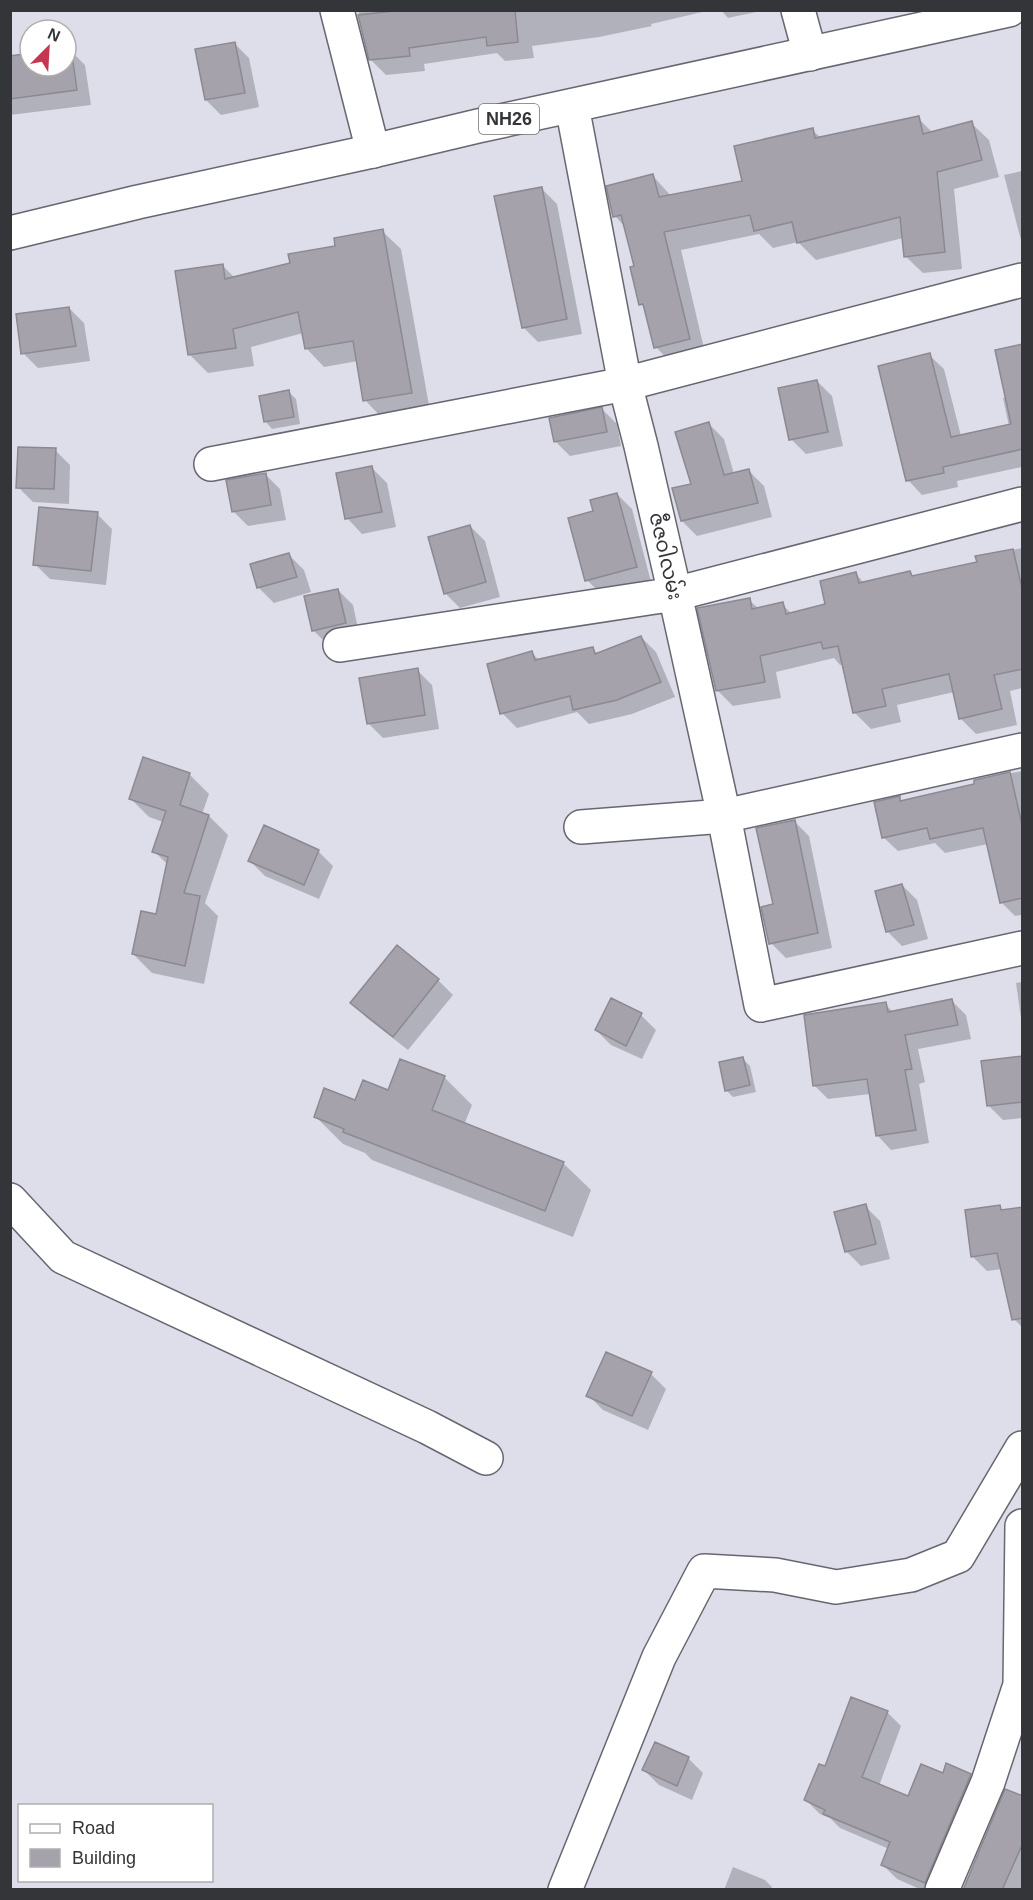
<svg xmlns="http://www.w3.org/2000/svg" width="1033" height="1900" font-family="Arial,'Noto Sans Myanmar',sans-serif">
	<style>
		.shadow { fill: #0003 }
		.building { fill: #a6a2ac; stroke: #8c8992; stroke-width: 1.5 }
		.lines { fill: none; stroke-linecap: round; stroke-linejoin: round }
		.minor-casing { stroke: #666770; stroke-width: 36 }
		.highway-casing { stroke: #666770; stroke-width: 36 }
		.minor { stroke: #fff; stroke-width: 33 }
		.highway { stroke: #fff; stroke-width: 33 }
		.labels { text-anchor: middle; stroke-width: 6; stroke-linejoin: round; paint-order: stroke }
		.shield { fill: #fff; stroke: #717274; stroke-width: 1.5 }
		.shield-label { font-size: 18px; font-weight: bold; fill: #343539 }
		.street-label { font-size: 20px; fill: #343539; stroke: #fff }
	</style>
	<rect width="100%" height="100%" fill="#dddee9"/>
	<!-- shadow -->
	<path class="shadow" d="M358 10H711L651 24 652 26 599 37 532 46 534 58 505 61 497 53 424 64 425 71 386 75 370 59Z
		M721 10H761V11L728 18Z
		M234 43 249 58 259 107 221 115 206 100Z
		M66 50H70L85 65 91 105 10 115V57L30 55V66H66Z
		M918 118 933 133 971 123 989 140 999 177 954 189 962 269 923 273 905 256 903 238 816 260 798 242 773 248 759 234 681 250 706 357 673 365 656 347 646 310 641 304 636 267 625 227 615 216 653 176 671 196 744 182 812 130 821 138Z
		M1022 171V244L1004 175Z
		M542 189 557 204 582 334 538 342 523 327Z
		M382 231 401 249 430 411 383 419 365 400 358 361 324 367 306 348 303 333 251 347 254 366 208 373 189 354 223 266 235 278 291 264Z
		M69 308 84 323 90 361 38 368 23 353Z
		M1022 346V467L957 481 958 487 922 495 908 480 929 355 944 369 961 436 1009 426 1003 398 1007 397Z
		M817 381 832 396 843 446 806 454 791 439Z
		M289 392 296 399 300 424 272 429 265 421Z
		M602 409 617 424 621 446 570 456 555 441Z
		M709 424 724 439 734 474 749 471 764 486 772 517 697 536 682 521Z
		M55 450 70 465 69 504 33 502 18 487Z
		M372 468 387 483 396 527 362 534 347 518Z
		M265 474 280 489 286 520 248 526 233 511Z
		M617 494 632 509 651 582 602 595 587 580 595 512Z
		M97 514 112 529 106 585 50 579 35 564Z
		M470 526 485 541 500 597 460 608 445 593Z
		M1022 548V688L1010 691 1017 725 976 734 960 718 954 692 897 705 901 722 871 729 855 713 844 664 840 665 834 658 776 672 781 698 733 706 717 690 749 600 759 609 782 604 792 614 827 606 856 574 864 583 910 573 914 577 978 563 977 557Z
		M289 555 304 570 311 592 274 603 259 588 252 565Z
		M338 590 353 605 360 638 328 645 313 630Z
		M641 637 656 652 675 697 632 714 589 724 577 712 517 728 502 713 532 653 539 660 592 648 598 654Z
		M417 670 432 685 439 729 383 738 368 723Z
		M144 759 190 775 209 794 202 814 209 816 228 835 205 903 218 916 204 984 152 973 133 954 157 915 168 865 154 851 163 822 149 817 130 798Z
		M1022 771V915L1015 916 1001 902 988 844 945 853 935 843 898 851 883 837 899 798 903 802 976 785 975 781Z
		M794 821 809 836 832 948 786 958 771 943 775 906Z
		M318 851 333 866 319 899 265 876 250 861Z
		M902 885 917 900 928 939 902 946 887 931Z
		M438 980 453 995 408 1050 367 1018 352 1003Z
		M1022 982V1025L1016 983Z
		M611 1000 641 1015 656 1030 642 1059 611 1045 596 1030Z
		M952 1001 966 1015 971 1039 918 1049 925 1082 919 1084 929 1143 891 1150 877 1135 870 1094 828 1099 814 1085 885 1004 894 1013Z
		M743 1059 750 1066 756 1092 733 1097 726 1090Z
		M444 1077 472 1105 464 1125 563 1163 591 1190 573 1237 372 1160 365 1153 343 1144 315 1116 389 1091Z
		M1022 1098V1118L1003 1120 988 1105Z
		M865 1206 880 1221 890 1259 861 1266 846 1251Z
		M999 1207 1004 1211 1022 1209V1327L1013 1318 1002 1269 987 1271 972 1256Z
		M651 1374 666 1389 648 1430 603 1410 588 1395Z
		M887 1712 901 1726 879 1786 909 1798 970 1775 984 1789 942 1890H922L897 1879 883 1865 889 1849 840 1828 830 1818 820 1814 806 1800 826 1768Z
		M688 1758 703 1773 692 1800 659 1785 644 1770Z
		M1022 1798V1890H964Z
		M733 1867 765 1880 772 1887 771 1890H724Z"/>
	<!-- building -->
	<path class="building" d="M404 10H515L518 42 487 46 486 37 409 48 410 56 369 60 358 15Z
		M235 42 245 93 205 100 195 49Z
		M71 48 77 90 10 99V56L30 53V66H66V49Z
		M919 116 923 134 972 121 982 160 937 172 945 252 904 257 900 217 797 243 792 222 754 231 750 215 664 232 690 339 654 348 643 304 639 305 630 267 634 266 621 215 613 217 606 186 653 174 659 197 742 181 734 146 813 128 815 138Z
		M542 187 567 319 522 328 494 196Z
		M383 229 412 393 363 401 353 341 305 349 298 312 233 329 236 348 188 355 175 271 223 264 225 279 290 263 288 254 335 246 334 238Z
		M69 307 76 346 21 354 16 314Z
		M1023 344V449L943 467 944 473 906 481 878 366 930 353 951 437 1011 424 995 350Z
		M817 380 828 432 789 440 778 388Z
		M289 390 294 417 264 422 259 396Z
		M602 407 607 432 554 442 549 418Z
		M709 422 724 475 749 469 758 503 681 521 672 488 691 484 675 432Z
		M18 447 56 448 54 489 16 488Z
		M372 466 382 512 345 519 336 473Z
		M266 473 271 505 232 512 226 480Z
		M617 493 637 567 585 581 568 518 593 511 590 500Z
		M39 507 98 512 91 571 33 565Z
		M470 525 486 582 444 594 428 537Z
		M1013 549 1023 593V669L994 675 1002 709 959 719 949 674 882 689 886 706 853 713 838 646 823 649 821 642 760 656 765 682 716 691 697 608 750 598 752 609 783 602 786 614 825 604 820 581 856 572 859 583 910 571 912 576 977 562 975 556Z
		M289 553 297 577 257 588 250 564Z
		M338 589 346 623 312 631 304 596Z
		M641 636 661 682 617 700 573 710 570 696 500 714 487 664 532 651 535 660 593 647 595 654Z
		M418 668 425 715 367 724 359 678Z
		M143 757 190 773 180 805 209 815 184 893 200 896 185 966 132 954 141 911 156 914 168 857 152 852 166 811 129 799Z
		M1010 772 1023 829V898L1000 903 983 828 930 839 927 828 882 838 874 802 900 796V801L974 784V780Z
		M795 820 818 933 769 944 761 907 773 904 756 828Z
		M264 825 319 850 304 885 248 861Z
		M902 884 914 925 886 932 875 891Z
		M397 945 439 979 393 1037 350 1003Z
		M611 998 642 1013 626 1046 595 1030Z
		M952 999 958 1025 905 1035 912 1069 905 1070 916 1130 876 1136 867 1079 813 1086 804 1015 886 1002 888 1012Z
		M1023 1056V1102L987 1106 981 1061Z
		M743 1057 750 1085 725 1091 719 1062Z
		M400 1059 445 1076 432 1110 564 1162 545 1211 343 1132 344 1129 314 1117 324 1088 355 1100 363 1080 388 1090Z
		M866 1204 876 1244 845 1252 834 1212Z
		M1000 1205 1001 1210 1023 1207V1318L1012 1320 997 1253 971 1257 965 1210Z
		M606 1352 652 1372 632 1416 586 1396Z
		M851 1697 888 1711 862 1777 908 1796 921 1764 943 1773 946 1763 971 1774 925 1883 881 1865 890 1842 823 1814 825 1810 804 1800 819 1764 825 1766Z
		M655 1742 689 1757 677 1786 642 1770Z
		M1005 1789 1023 1796V1843L1002 1890H963Z"/>
	<g class="lines">
		<defs>
			<path id="minor" d="M337 10 373 151
				M798 10 810 54
				M572 106 625 384 641 446 675 594 724 816 761 1005 1022 948
				M211 464 625 384 1022 280
				M340 645 675 594 1022 504
				M581 827 724 816 1022 750
				M10 1200 63 1257 427 1427 486 1458
				M565 1890 659 1657 704 1571 775 1575 836 1587 911 1575 958 1556 1022 1448
				M942 1890 988 1782 1020 1685 1022 1526"/>
			<path id="highway" d="M10 233 138 202 373 151 478 126 1009 10"/>
		</defs>
		<!-- minor casing -->
		<use href="#minor" class="minor-casing"/>
		<!-- highway casing -->
		<use href="#highway" class="highway-casing"/>
		<!-- minor -->
		<use href="#minor" class="minor"/>
		<!-- highway -->
		<use href="#highway" class="highway"/>
	</g>
	<g class="labels">
		<!-- shield labels -->
		<rect class="shield" x="479" y="104" width="60" height="30" rx="4.5"/>
		<g class="shield-label">
			<text x="509" y="125">NH26</text>
		</g>
		<!-- street labels -->
		<g class="street-label">
			<text transform="translate(666 556) rotate(77)" y="7">ဇီဇဝါလမ်း</text>
		</g>
	</g>
	<!-- border -->
	<rect width="1033" height="1900" fill="none" stroke="#343539" stroke-width="24"/>
	<!-- legend -->
	<rect x="18" y="1804" width="195" height="78" fill="#ffffff" stroke="#aeaeb0" stroke-width="1.5"/>
	<rect x="30" y="1824" width="30" height="9" fill="#ffffff" stroke="#aeaeb0" stroke-width="1.5"/>
	<text x="72" y="1834" font-size="18" fill="#343539">Road</text>
	<rect x="30" y="1849" width="30" height="18" fill="#a6a2ac" stroke="#aeaeb0" stroke-width="1.5"/>
	<text x="72" y="1864" font-size="18" fill="#343539">Building</text>
	<!-- north arrow -->
	<g transform="translate(48 48) rotate(24)"><circle r="28" fill="#ffffff" stroke="#aeaeb0" stroke-width="1.5"/>
	<path d="M0-4.5L10 22L0 15L-10 22Z" fill="#c73650"/>
	<text y="-9" font-size="16" font-weight="bold" text-anchor="middle" fill="#343539">N</text>
	</g>
</svg>
